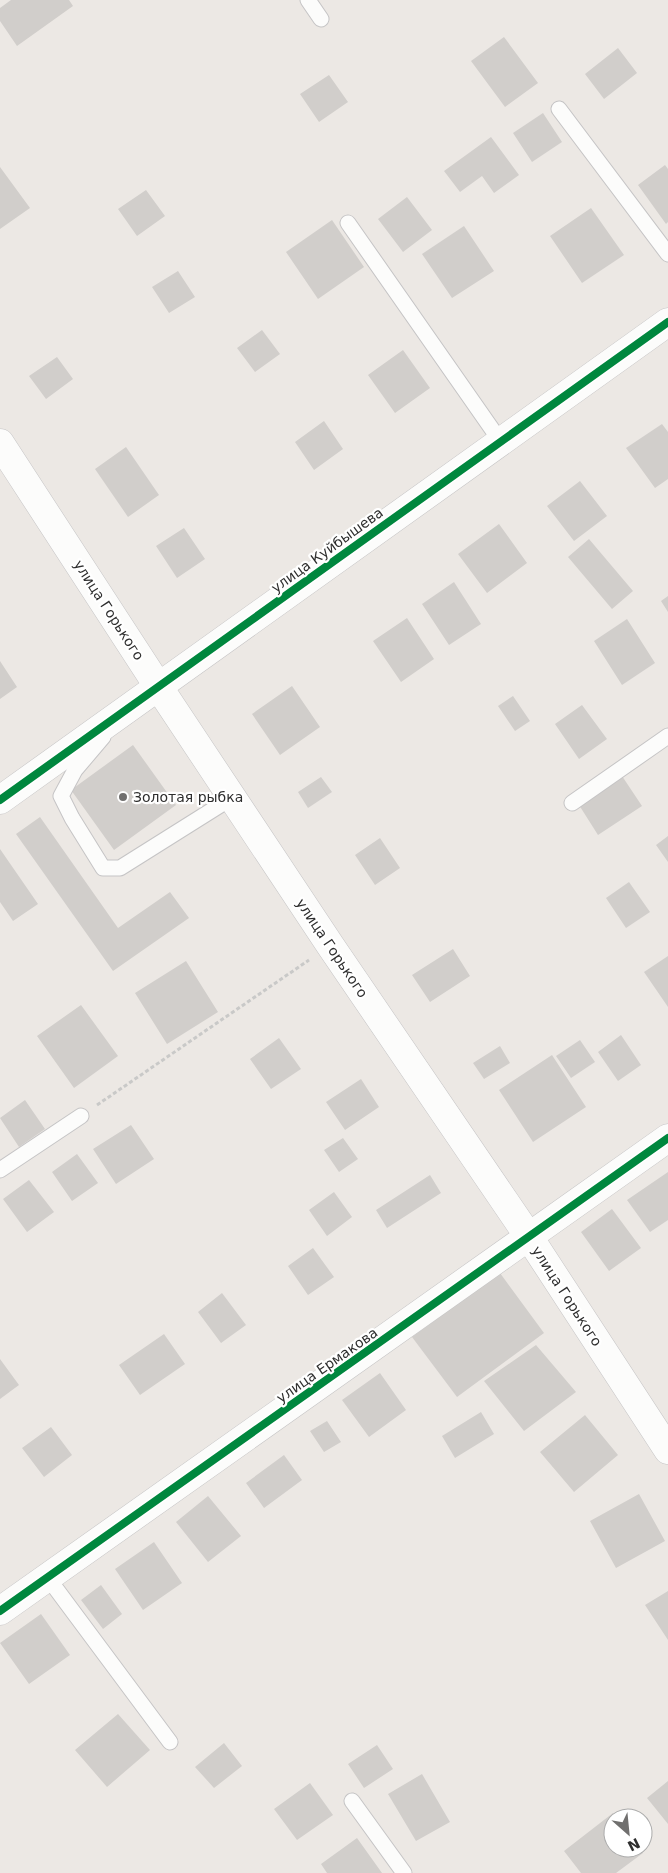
<svg xmlns="http://www.w3.org/2000/svg" width="668" height="1873" font-family="'DejaVu Sans',sans-serif">
	<style>
		.building { fill: #d1cecb }
		.lines { fill: none; stroke-linecap: round; stroke-linejoin: round }
		.service-casing { stroke: #c5c4c5; stroke-width: 17 }
		.minor-casing { stroke: #c5c4c5; stroke-width: 29 }
		.secondary-casing { stroke: #c5c4c5; stroke-width: 29 }
		.path { stroke: #c9c9c8; stroke-width: 3; stroke-dasharray: 4 2.5; stroke-linecap: butt }
		.service { stroke: #fcfcfb; stroke-width: 15 }
		.minor { stroke: #fcfcfb; stroke-width: 28 }
		.secondary { stroke: #fcfcfb; stroke-width: 28 }
		.cycleway-casing { stroke: #fff; stroke-width: 11 }
		.cycleway { stroke: #00873e; stroke-width: 8 }
		.poi-dot { fill: #706f6e; stroke: #fff; stroke-width: 2 }
		.labels { text-anchor: middle; stroke-width: 4.5; stroke-linejoin: round; paint-order: stroke }
		.street-label { font-size: 14px; fill: #2e2e2e; stroke: #fff }
		.poi-label { font-size: 14px; fill: #2e2e2e; stroke: #fff; text-anchor: start }
	</style>
	<rect width="100%" height="100%" fill="#ece8e4"/>
	<!-- building -->
	<path class="building" d="M11 0H69L73 6 17 46 0 21V8Z
		M504 37 538 83 505 107 471 61Z
		M618 48 637 73 604 99 585 74Z
		M329 75 348 102 319 122 300 94Z
		M543 113 562 142 532 162 513 133Z
		M491 137 519 175 494 193 482 176 460 192 444 171Z
		M665 165 668 169V222L666 224 638 185Z
		M0 167 30 208 0 229Z
		M146 190 165 216 137 236 118 209Z
		M407 197 432 230 403 252 378 219Z
		M591 208 624 255 582 283 550 236Z
		M332 220 364 267 318 299 286 252Z
		M464 226 494 271 452 298 422 254Z
		M178 271 195 297 169 313 152 287Z
		M262 330 280 354 255 372 237 348Z
		M403 350 430 388 395 413 368 375Z
		M57 357 73 379 46 399 29 376Z
		M324 421 343 449 314 470 295 442Z
		M662 424 668 432V479L655 488 626 448Z
		M126 447 159 495 128 517 95 469Z
		M580 481 607 516 574 541 547 506Z
		M499 524 527 563 487 593 458 554Z
		M184 528 205 559 177 578 156 546Z
		M589 539 633 591 612 609 568 557Z
		M454 582 481 624 449 645 422 604Z
		M668 596V612L661 601Z
		M407 618 434 659 401 682 373 641Z
		M627 619 655 663 622 685 594 641Z
		M0 661 17 687 0 699Z
		M292 686 320 727 280 755 252 714Z
		M513 696 530 721 515 731 498 706Z
		M582 705 607 739 579 759 555 724Z
		M133 745 176 805 114 850 71 790Z
		M622 776 642 806 598 835 579 805Z
		M321 777 332 792 308 808 298 792Z
		M40 817 118 928 170 892 189 918 113 971 16 834Z
		M668 836V862L656 845Z
		M380 838 400 868 375 885 355 855Z
		M0 849 38 904 13 921 0 902Z
		M629 882 650 912 626 928 606 898Z
		M453 949 470 976 430 1002 412 975Z
		M668 956V1007L644 972Z
		M186 961 218 1012 167 1044 135 993Z
		M81 1005 118 1056 74 1088 37 1036Z
		M621 1035 641 1065 618 1081 598 1052Z
		M279 1038 301 1069 271 1089 250 1059Z
		M580 1040 595 1062 571 1078 556 1056Z
		M500 1046 510 1063 484 1079 473 1063Z
		M552 1055 586 1107 533 1142 499 1090Z
		M361 1079 379 1107 345 1130 326 1102Z
		M25 1100 45 1129 19 1147 0 1118Z
		M131 1125 154 1159 116 1184 93 1149Z
		M343 1138 358 1159 339 1172 324 1150Z
		M77 1154 98 1183 72 1201 52 1172Z
		M668 1172V1220L650 1232 627 1200Z
		M430 1175 441 1193 387 1228 376 1210Z
		M29 1180 54 1212 27 1232 3 1199Z
		M334 1192 352 1217 327 1236 309 1210Z
		M612 1209 641 1248 609 1271 581 1232Z
		M313 1248 334 1277 308 1295 288 1266Z
		M500 1273 544 1333 457 1397 412 1337Z
		M222 1293 246 1325 221 1343 198 1312Z
		M164 1334 185 1364 140 1395 119 1365Z
		M536 1345 576 1392 524 1431 484 1381Z
		M0 1359 19 1385 0 1399Z
		M380 1373 406 1410 369 1437 342 1400Z
		M481 1412 494 1434 455 1458 442 1436Z
		M585 1415 618 1455 574 1492 540 1452Z
		M327 1421 341 1442 324 1452 310 1431Z
		M51 1427 72 1455 44 1477 22 1448Z
		M284 1455 302 1480 264 1508 246 1483Z
		M639 1494 665 1541 616 1568 590 1521Z
		M208 1496 241 1536 208 1562 176 1522Z
		M154 1542 182 1583 143 1610 115 1569Z
		M101 1585 122 1614 103 1629 81 1600Z
		M668 1591V1640L645 1605Z
		M41 1614 70 1655 29 1684 0 1643Z
		M118 1714 150 1750 107 1787 75 1750Z
		M224 1743 242 1766 214 1788 195 1767Z
		M377 1745 393 1769 364 1788 348 1764Z
		M422 1774 450 1822 416 1841 388 1794Z
		M668 1781V1824L647 1798Z
		M310 1783 333 1815 297 1840 274 1809Z
		M613 1813 617 1818H613V1848H640L643 1853 616 1873H581L564 1851Z
		M357 1838 382 1873H327L321 1864Z"/>
	<g class="lines">
		<defs>
			<path id="service" d="M308 0 321 19
				M559 109 668 254
				M348 223 501 442
				M103 737 75 770 61 796 72 818 103 868H120L233 797
				M572 803 668 736
				M0 1170 81 1116
				M48 1578 170 1742
				M352 1801 404 1873"/>
			<path id="minor" d="M0 800 668 322
				M0 1611 668 1138"/>
			<path id="secondary" d="M0 443 158 686 330 945 529 1237 668 1450"/>
		</defs>
		<!-- service casing -->
		<use href="#service" class="service-casing"/>
		<!-- minor casing -->
		<use href="#minor" class="minor-casing"/>
		<!-- secondary casing -->
		<use href="#secondary" class="secondary-casing"/>
		<!-- path -->
		<path class="path" d="M97 1105 309 960"/>
		<!-- service -->
		<use href="#service" class="service"/>
		<!-- minor -->
		<use href="#minor" class="minor"/>
		<!-- secondary -->
		<use href="#secondary" class="secondary"/>
		<defs>
			<path id="cycleway" d="M0 800 668 322
				M0 1611 668 1138"/>
		</defs>
		<!-- cycleway casing -->
		<use href="#cycleway" class="cycleway-casing"/>
		<!-- cycleway -->
		<use href="#cycleway" class="cycleway"/>
	</g>
	<!-- markers -->
	<circle class="poi-dot" cx="123" cy="797" r="5"/>
	<g class="labels">
		<!-- street labels -->
		<g class="street-label">
			<text transform="translate(327 550) rotate(-36)" y="5">улица Куйбышева</text>
			<text transform="translate(109 610) rotate(57)" y="5">улица Горького</text>
			<text transform="translate(332 948) rotate(56)" y="5">улица Горького</text>
			<text transform="translate(567 1296) rotate(57)" y="5">улица Горького</text>
			<text transform="translate(327 1365) rotate(-35)" y="5">улица Ермакова</text>
		</g>
		<!-- poi labels -->
		<g class="poi-label">
			<text x="133" y="802">Золотая рыбка</text>
		</g>
	</g>
	<!-- north arrow -->
	<g transform="translate(628 1833) rotate(153)"><circle r="24" fill="#ffffff" stroke="#ababab"/>
	<path d="M0-4L9 19L0 12L-9 19Z" fill="#706f6e"/>
	<text y="-8" font-size="14" font-weight="bold" text-anchor="middle" fill="#2e2e2e">N</text>
	</g>
</svg>
